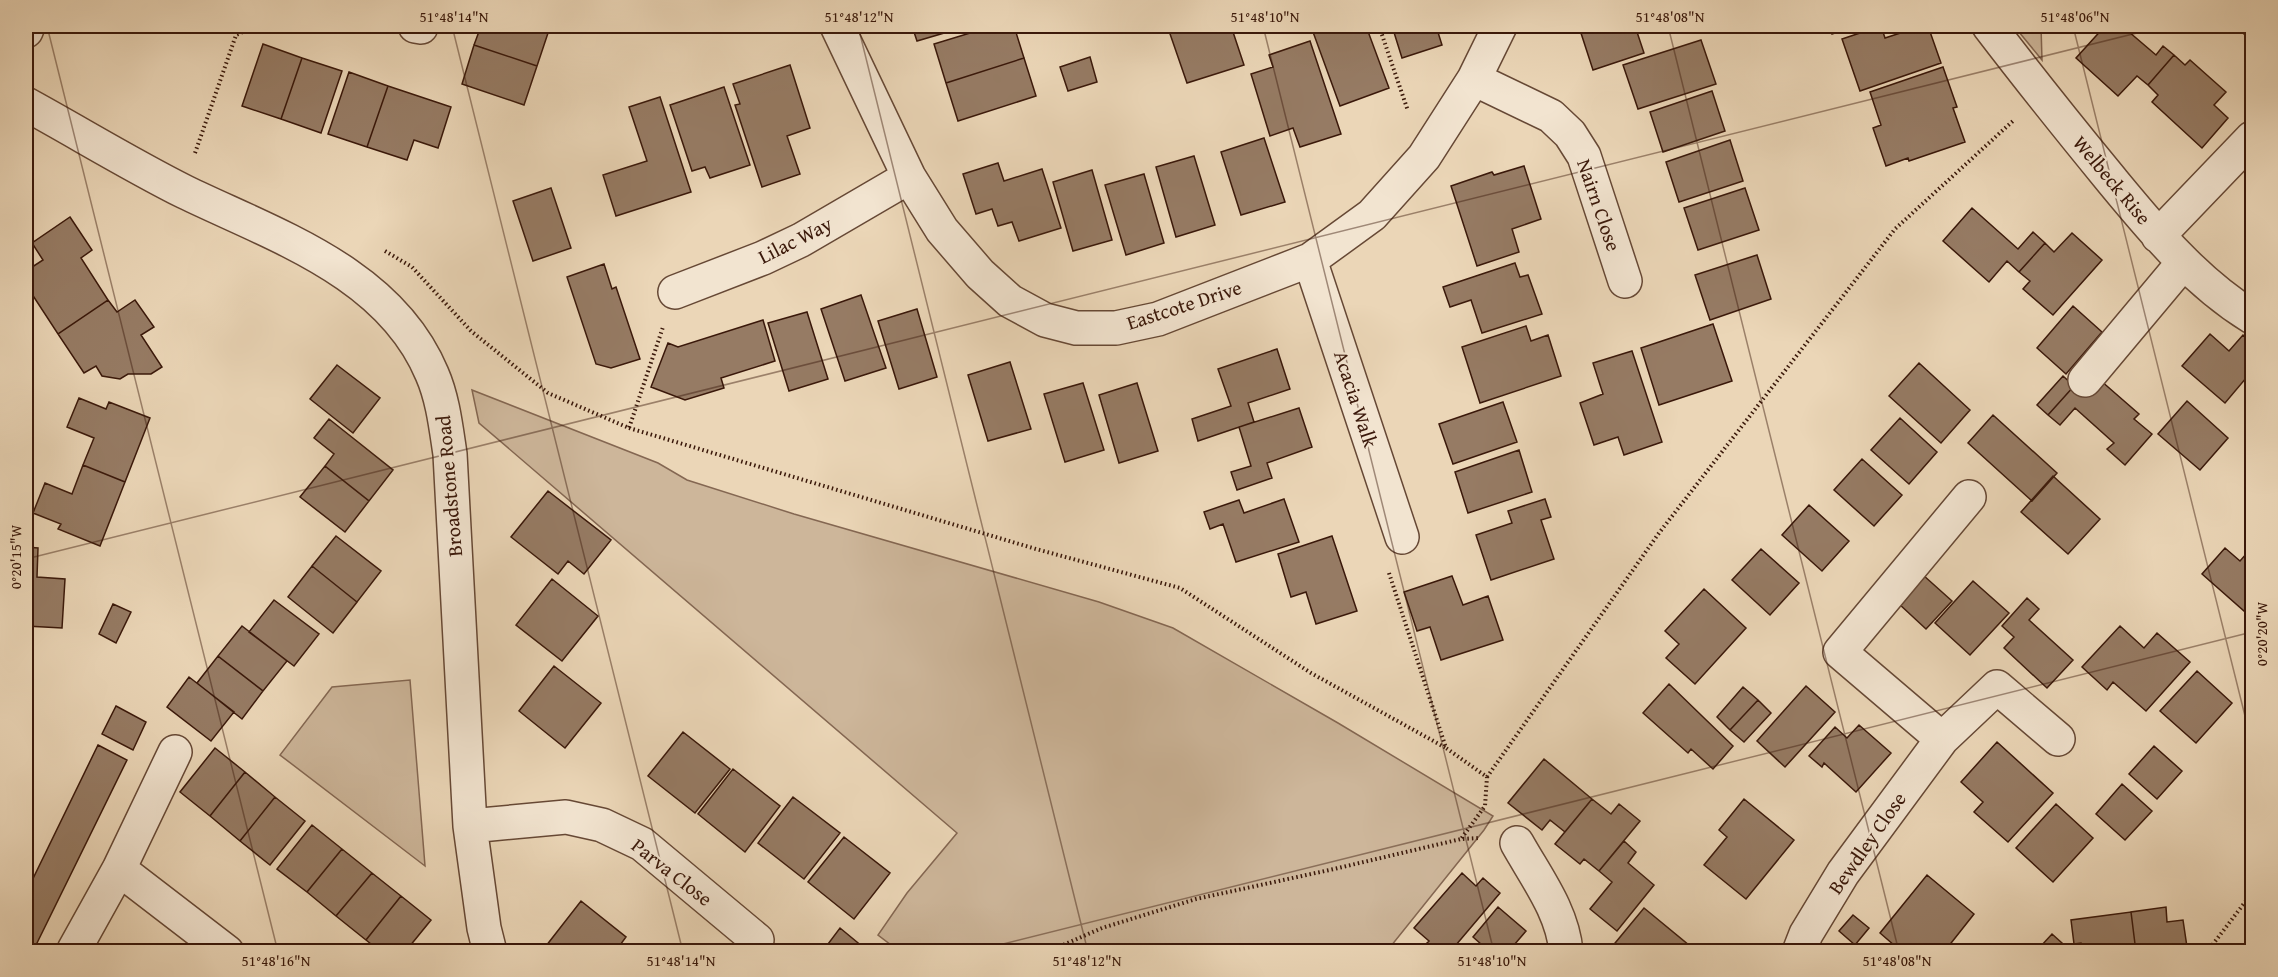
<svg xmlns="http://www.w3.org/2000/svg" width="2278" height="977" font-family="'Gentium Book Plus',serif">
	<style>
		.green { fill: #cdb69a; stroke: #846752; stroke-width: 1.5 }
		.building { fill: #967b64; stroke: #3a180a; stroke-width: 1.5 }
		.lines { fill: none; stroke-linecap: round; stroke-linejoin: round }
		.minor-casing { stroke: #664835; stroke-width: 36 }
		.path { stroke: #3a180a; stroke-width: 4; stroke-dasharray: 1.5 3; stroke-linecap: butt }
		.minor { stroke: #f2e4d0; stroke-width: 33 }
		.ticks { fill: none; stroke: #3a180a; stroke-width: 1.5; stroke-opacity: 0.45 }
		.labels { text-anchor: middle; stroke-width: 4.5; stroke-linejoin: round; paint-order: stroke }
		.street-label { font-size: 20px; fill: #3a180a; stroke: #f2e4d0 }
		.neatline { fill: none; stroke: #3a180a; stroke-width: 2 }
		.ticks-label { font-size: 15px; text-anchor: middle; fill: #3a180a }
	</style>
	<rect width="100%" height="100%" fill="#ebd6b7"/>
	<filter id="stains"><feTurbulence type="fractalNoise" baseFrequency=".00333" numOctaves="4"/><feColorMatrix values="0 0 0 0 .2 0 0 0 0 .09 0 0 0 0 .02 0 0 0 .5 -.17"/></filter>
	<radialGradient id="worn" r=".72"><stop offset=".6" stop-color="#630" stop-opacity="0"/><stop offset="1" stop-color="#630" stop-opacity=".3"/></radialGradient>
	<!-- green -->
	<path class="green" d="M2014 26H2041L2042 60Z
		M472 390 658 463 687 480 794 514 1099 602 1173 628 1338 723 1493 816 1484 830 1387 951H899L878 935 907 893 957 833 479 423Z
		M410 680 425 866 280 755 332 687Z"/>
	<!-- building -->
	<path class="building" d="M481 26 550 27 537 66 474 45Z
		M912 26H968L917 41Z
		M993 26H1014L1024 58 946 83 934 44Z
		M1176 26H1213L1215 30 1231 26 1244 65 1187 83 1168 28Z
		M1330 26H1366L1389 88 1340 106 1313 32Z
		M1392 26H1439H1436L1442 45 1402 58Z
		M1569 26H1635L1644 53 1593 70 1579 27 1571 29Z
		M1829 26H1855L1832 34Z
		M1881 26 1885 38 1922 26H1928L1941 63 1860 91 1842 39Z
		M2105 26H2122L2156 55 2163 46 2174 55 2148 85 2137 76 2118 96 2076 58Z
		M2235 26H2252V41Z
		M1701 40 1716 84 1638 109 1623 65Z
		M1310 41 1341 134 1300 147 1293 128 1270 136 1251 74 1273 67 1269 55Z
		M263 44 302 58 281 119 242 106Z
		M474 45 537 66 524 105 462 84Z
		M2174 55 2185 65 2190 60 2226 92 2214 105 2228 118 2202 148 2152 102 2158 95 2148 85Z
		M1090 57 1097 82 1068 91 1060 67Z
		M302 58 342 71 321 133 281 119Z
		M1024 58 1036 96 958 121 946 83Z
		M790 65 810 128 787 136 800 174 762 187 735 105 740 104 733 84Z
		M1943 67 1957 107 1953 108 1965 142 1909 161 1908 158 1886 166 1873 128 1881 125 1870 92Z
		M349 72 388 86 367 147 328 134Z
		M388 86 451 107 438 148 414 140 407 160 367 147Z
		M724 87 750 165 710 178 705 167 692 171 670 105Z
		M1712 91 1725 131 1663 152 1650 112Z
		M660 97 691 192 616 216 603 175 647 161 629 107Z
		M1264 138 1285 202 1241 215 1221 152Z
		M1730 140 1743 181 1679 202 1666 162Z
		M1194 156 1215 225 1176 237 1156 167Z
		M998 163 1004 181 1042 169 1061 228 1019 241 1012 222 998 226 992 209 976 214 963 174Z
		M1524 166 1541 219 1512 229 1519 252 1477 266 1451 186 1492 172 1494 175Z
		M1092 170 1112 240 1073 251 1053 182Z
		M1144 174 1164 243 1126 255 1105 185Z
		M551 188 571 248 533 261 513 201Z
		M1745 188 1759 230 1698 250 1684 208Z
		M1972 208 2018 249 2033 232 2045 243 2019 272 2007 261 1989 282 1943 241Z
		M70 217 92 250 81 258 108 300 58 334 26 285V271L43 260 32 243Z
		M2072 233 2102 260 2053 315 2023 289 2030 281 2019 272 2045 243 2054 252Z
		M1757 255 1771 299 1710 320 1695 275Z
		M1515 263 1520 277 1528 275 1542 314 1482 333 1471 300 1450 307 1443 287Z
		M604 264 612 289 616 287 640 359 611 368 596 364 567 277Z
		M861 295 886 368 845 381 821 309Z
		M108 300 117 312 135 300 154 327 141 335 162 367 151 374H128L120 379 102 376 96 366 84 373 58 334Z
		M2073 306 2102 332 2066 374 2037 348Z
		M917 309 937 377 899 389 878 321Z
		M807 312 828 379 789 391 768 323Z
		M763 320 775 361 721 378 724 388 685 400 651 387 668 343 678 347Z
		M1713 324 1732 381 1659 405 1641 348Z
		M1526 326 1531 341 1548 335 1561 376 1480 403 1462 347Z
		M2210 334 2229 351 2243 335 2252 343V371L2225 403 2182 366Z
		M1277 349 1290 389 1248 403 1254 422 1198 441 1192 419 1231 406 1218 369Z
		M1632 351 1662 442 1624 455 1618 437 1594 445 1580 403 1603 394 1593 363Z
		M1010 362 1031 429 988 441 968 375Z
		M1919 363 1970 410 1941 443 1889 396Z
		M337 365 380 398 353 433 310 399Z
		M2063 376 2074 386 2048 415 2037 405Z
		M2100 380 2139 414 2134 419 2152 434 2125 465 2107 449 2114 443 2075 408 2060 425 2048 415 2074 386 2085 396Z
		M1083 383 1104 450 1065 462 1044 394Z
		M1137 383 1158 451 1119 463 1099 395Z
		M79 398 106 409 109 402 150 418 125 482 83 465 94 438 67 427Z
		M2187 401 2228 438 2200 470 2158 434Z
		M1503 402 1517 442 1453 464 1439 424Z
		M1299 408 1312 447 1267 463 1272 478 1237 490 1231 472 1251 466 1239 427Z
		M1993 415 2057 473 2032 501 1968 443Z
		M1900 418 1937 452 1909 484 1871 450Z
		M329 419 393 470 369 501 325 466 334 454 314 438Z
		M1519 450 1532 492 1468 513 1455 472Z
		M1862 459 1902 495 1874 526 1834 490Z
		M83 465 125 482 100 546 58 529 61 524 33 513 45 483 72 494Z
		M325 466 369 501 345 532 300 497Z
		M2053 476 2100 519 2068 554 2021 512Z
		M548 491 611 540 584 574 568 561 558 574 511 537Z
		M1284 499 1299 542 1236 562 1223 524 1210 529 1204 512 1239 500 1244 513Z
		M1545 499 1551 517 1541 520 1554 559 1491 580 1476 535 1512 523 1508 511Z
		M1809 505 1849 541 1822 571 1782 535Z
		M336 536 381 571 357 602 312 566Z
		M1332 536 1357 611 1316 624 1306 592 1291 597 1278 554Z
		M26 547 38 548 37 577 65 579 62 628 26 626Z
		M2225 548 2240 561 2247 553 2252 558V618L2202 574Z
		M1761 549 1799 583 1770 615 1732 580Z
		M312 566 357 602 333 633 288 597Z
		M1923 575 1952 601 1926 629 1898 603Z
		M1452 576 1463 605 1488 596 1503 640 1441 660 1430 627 1417 631 1404 592Z
		M552 579 598 616 562 661 516 625Z
		M1973 581 2009 613 1970 655 1935 623Z
		M1704 589 1746 628 1695 684 1666 658 1679 644 1665 631Z
		M2027 598 2039 609 2029 620 2073 660 2047 688 2004 648 2014 637 2002 626Z
		M274 600 319 634 294 666 249 632Z
		M113 604 131 612 116 643 99 634Z
		M242 626 287 661 263 691 218 656Z
		M2120 626 2144 648 2157 633 2190 662 2146 711 2113 682 2107 690 2082 667Z
		M218 656 263 691 242 719 197 683Z
		M554 666 601 703 565 748 519 711Z
		M2197 671 2232 703 2196 743 2160 711Z
		M189 677 234 712 211 741 167 707Z
		M1669 684 1733 746 1713 769 1691 749 1688 753 1643 713Z
		M1806 686 1835 712 1785 767 1757 741Z
		M1743 687 1758 700 1730 730 1717 717Z
		M1758 700 1771 713 1744 742 1730 730Z
		M116 706 146 722 133 750 102 734Z
		M1859 725 1891 753 1856 792 1824 763 1822 767 1809 756 1835 727 1847 738Z
		M683 732 730 769 695 813 648 776Z
		M1997 742 2053 793 2008 842 1974 812 1983 802 1961 782Z
		M98 745 127 760 35 947 26 943V893Z
		M2154 746 2182 771 2157 799 2129 774Z
		M215 748 245 772 210 816 180 792Z
		M1544 759 1592 799 1565 832 1550 820 1542 830 1508 803Z
		M733 769 780 806 745 852 698 814Z
		M245 772 275 797 240 841 210 816Z
		M2122 784 2152 811 2125 840 2096 814Z
		M275 797 305 821 270 865 240 841Z
		M793 797 840 833 804 879 758 843Z
		M1592 799 1611 814 1619 804 1640 821 1599 871 1584 859 1580 864 1555 844Z
		M1744 799 1794 840 1746 899 1704 865 1727 837 1719 830Z
		M2056 804 2093 838 2053 882 2016 848Z
		M312 825 342 849 307 892 277 869Z
		M844 837 890 873 854 919 808 882Z
		M1624 841 1636 852 1628 863 1654 885 1617 931 1590 909 1612 882 1599 871Z
		M342 849 372 873 336 916 307 892Z
		M372 873 401 896 366 940 336 916Z
		M1462 873 1476 886 1483 878 1500 893 1450 952H1435L1426 944 1429 941 1414 928Z
		M1927 875 1974 914 1944 952H1902L1880 933Z
		M401 896 431 920 405 952H381L366 940Z
		M581 901 626 937 615 952H553L546 946Z
		M1498 907 1526 931 1508 952H1490L1473 937Z
		M2166 907 2167 922 2183 920 2187 947 2171 950 2172 952H2136L2131 912Z
		M1644 908 1690 946 1686 952H1616L1611 948Z
		M2131 912 2136 952H2082L2081 943 2074 944 2071 920Z
		M1853 915 1869 928 1855 945 1839 931Z
		M840 928 869 952H822Z
		M2052 934 2072 952H2047L2041 946Z"/>
	<g class="lines">
		<defs>
			<path id="minor" d="M415 26 421 27
				M837 26 909 177 942 230 980 274 1010 301 1045 320 1076 328H1116L1158 319 1310 260 1372 215 1424 157 1474 79 1500 26
				M1989 26C2028 77 2068 127 2109 177 2152 229 2194 281 2252 317
				M26 31 28 26
				M1474 79 1551 116 1570 134 1584 156 1625 281
				M26 104C79 133 131 165 185 192 276 236 390 273 432 374 443 399 446 428 450 454L470 826 484 928 490 952
				M2158 236 2252 138
				M1310 260 1402 537
				M675 292 763 258 801 240 909 177
				M2085 380 2183 263
				M1942 739 1840 652 1969 497
				M470 826 566 817 602 825 642 844 757 940
				M1517 843C1536 877 1563 912 1566 952
				M119 869 227 952
				M74 950 119 869 175 752
				M1799 952 1806 934 1843 873 1942 739 1997 687 2058 739"/>
		</defs>
		<!-- minor casing -->
		<use href="#minor" class="minor-casing"/>
		<!-- path -->
		<path class="path" d="M1379 26 1408 111
			M195 153 236 35 256 26
			M385 251 412 267 471 331 548 393 629 428 663 327
			M629 428 1036 549 1180 588 1311 673 1446 748
			M1389 573 1446 748 1487 777 1485 806 1461 839 1479 838
			M1487 777 1659 533 1895 229 2014 120
			M1047 952 1102 928 1196 899 1334 869 1461 839
			M2207 952 2252 893"/>
		<!-- minor -->
		<use href="#minor" class="minor"/>
	</g>
	<!-- ticks -->
	<path class="ticks" d="M47 26 278 952M452 26 683 952M858 26 1088 952M1263 26 1494 952M1668 26 1899 952M2073 26 2252 744M26 559 2165 26M971 952 2252 632"/>
	<g class="labels">
		<!-- street labels -->
		<g class="street-label">
			<text transform="translate(2112 180) rotate(50)" y="7">Welbeck Rise</text>
			<text transform="translate(1599 205) rotate(71)" y="7">Nairn Close</text>
			<text transform="translate(795 240) rotate(-27)" y="7">Lilac Way</text>
			<text transform="translate(1184 305) rotate(-18)" y="7">Eastcote Drive</text>
			<text transform="translate(1356 399) rotate(72)" y="7">Acacia Walk</text>
			<text transform="translate(449 486) rotate(-95)" y="7">Broadstone Road</text>
			<text transform="translate(1867 843) rotate(-55)" y="7">Bewdley Close</text>
			<text transform="translate(672 872) rotate(38)" y="7">Parva Close</text>
		</g>
	</g>
	<!-- margin -->
	<rect width="2278" height="977" fill="none" stroke="#ebd6b7" stroke-width="66"/>
	<rect x="33" y="33" width="2212" height="911" class="neatline"/>
	<g class="ticks-label">
		<text x="454" y="22">51°48'14"N</text>
		<text x="859" y="22">51°48'12"N</text>
		<text x="1265" y="22">51°48'10"N</text>
		<text x="1670" y="22">51°48'08"N</text>
		<text x="2075" y="22">51°48'06"N</text>
		<text transform="translate(16 557) rotate(-90)" y="5">0°20'15"W</text>
		<text transform="translate(2262 634) rotate(-90)" y="5">0°20'20"W</text>
		<text x="276" y="966">51°48'16"N</text>
		<text x="681" y="966">51°48'14"N</text>
		<text x="1087" y="966">51°48'12"N</text>
		<text x="1492" y="966">51°48'10"N</text>
		<text x="1897" y="966">51°48'08"N</text>
	</g>
	<rect width="100%" height="100%" filter="url(#stains)"/>
	<rect width="100%" height="100%" fill="url(#worn)"/>
</svg>
